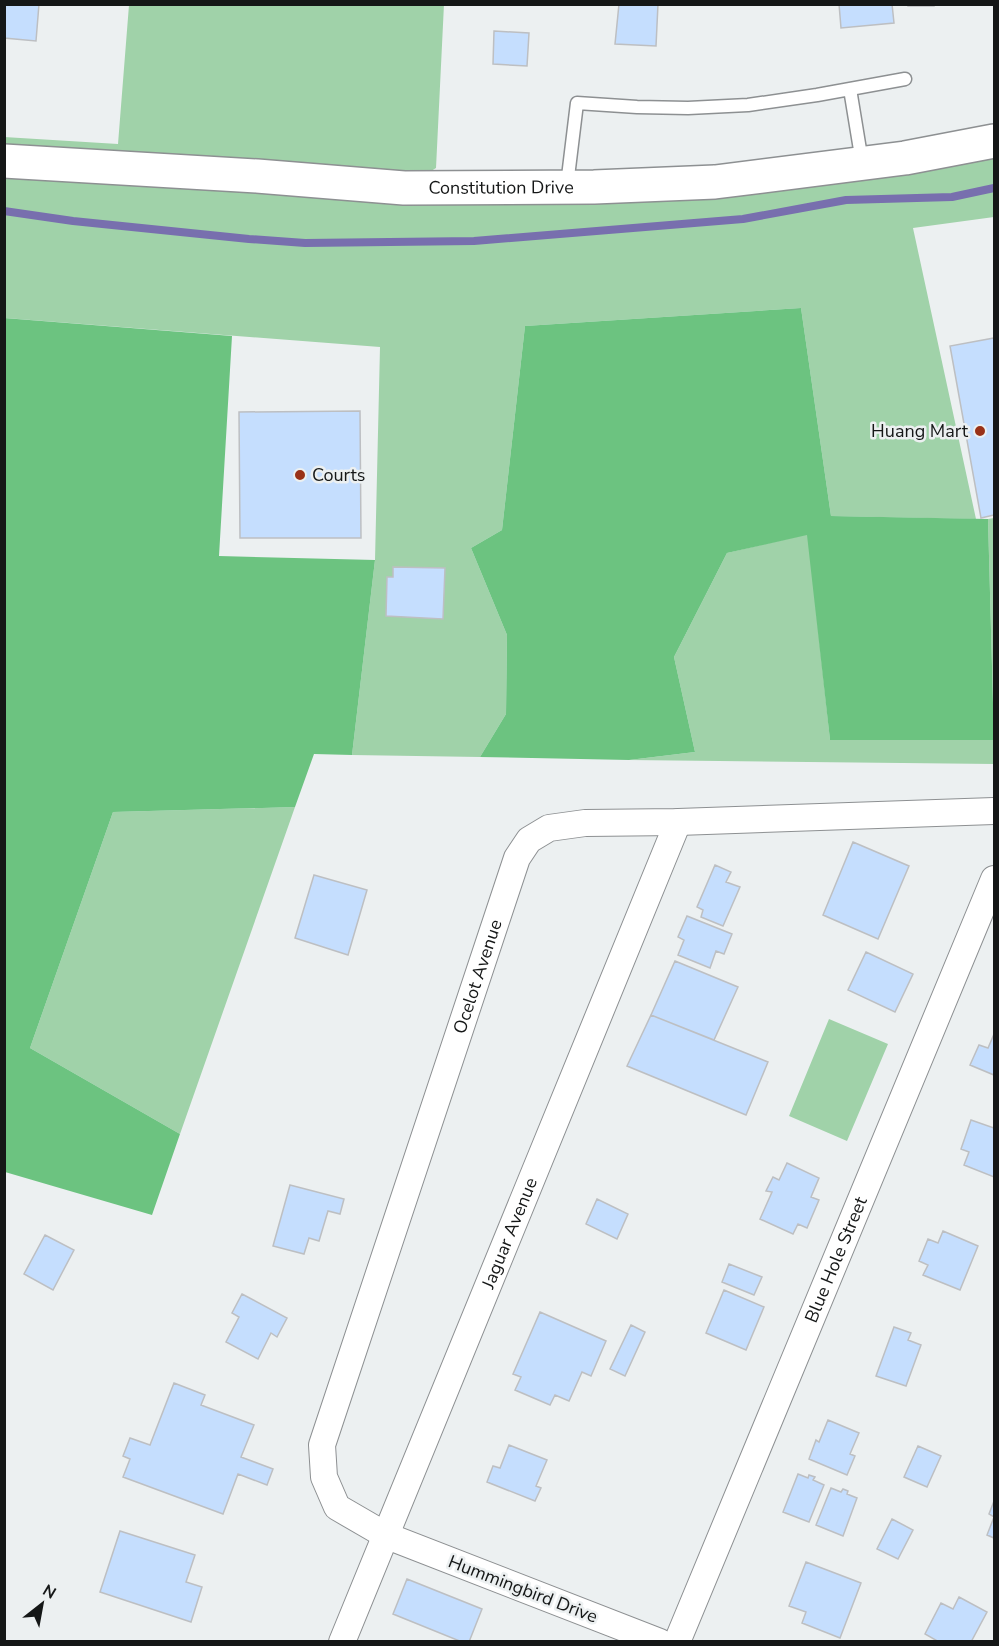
<svg xmlns="http://www.w3.org/2000/svg" width="999" height="1646" font-family="'Nunito Sans',sans-serif">
	<style>
		.green { fill: #a0d2a9 }
		.forest { fill: #6cc380 }
		.lines { fill: none; stroke-linecap: round; stroke-linejoin: round }
		.stream { stroke: #786fae; stroke-width: 8 }
		.building { fill: #c5defe; stroke: #bdbfc2; stroke-width: 1.5 }
		.service-casing { stroke: #8d9092; stroke-width: 15 }
		.minor-casing { stroke: #8d9092; stroke-width: 28 }
		.secondary-casing { stroke: #8d9092; stroke-width: 36 }
		.service { stroke: #fff; stroke-width: 12 }
		.minor { stroke: #fff; stroke-width: 26 }
		.secondary { stroke: #fff; stroke-width: 33 }
		.poi-dot { fill: #993118; stroke: #ecf0f1; stroke-width: 2 }
		.labels { text-anchor: middle; stroke-width: 5; stroke-linejoin: round; paint-order: stroke }
		.street-label { font-size: 18px; fill: #151717; stroke: #ecf0f1 }
		.poi-label { font-size: 18px; fill: #151717; stroke: #ecf0f1; text-anchor: end }
	</style>
	<rect width="100%" height="100%" fill="#ecf0f1"/>
	<!-- green -->
	<path class="green" d="M444 4 436 168 405 187H594L994 140V217L913 228 976 519 831 516 801 308 525 326 502 530 471 548 507 635 506 714 480 757 352 755 375 560 380 347 5 318 4 137 118 144 129 5Z
		M994 518V764L629 760 695 752 674 657 727 553 808 534 830 740H994L988 519Z
		M295 807 180 1134 30 1048 113 812Z
		M829 1019 888 1044 847 1141 789 1116Z"/>
	<!-- forest -->
	<path class="forest" d="M801 308 831 516 988 519 994 740H830L807 535 727 553 674 657 695 752 629 760 480 757 506 714 507 635 471 548 502 530 525 326Z
		M4 318 232 336 219 556 375 560 352 755 314 754 295 807 113 812 30 1048 180 1134 152 1215 5 1172Z"/>
	<g class="lines">
		<!-- stream -->
		<path class="stream" d="M4 211 73 221 249 239 305 243 474 241 743 219 846 200 952 197 994 188"/>
	</g>
	<!-- building -->
	<path class="building" d="M4 4H39L36 41 4 38Z
		M619 4H658L656 46 615 44Z
		M839 4H892L894 23 841 28Z
		M908 4H934V6H908Z
		M494 31 529 33 527 66 493 64Z
		M994 338V515L981 518 950 346Z
		M360 411 361 538H240L239 412Z
		M393 567 445 568 443 619 386 616 387 577H393Z
		M853 842 909 866 878 939 823 915Z
		M715 865 731 872 726 882 740 887 723 926 701 917 703 910 697 907Z
		M314 875 367 890 348 955 295 938Z
		M687 916 732 934 724 954 716 951 710 968 678 955 684 940 678 937Z
		M866 952 913 974 895 1012 848 990Z
		M675 961 738 987 714 1040 651 1015Z
		M651 1015 768 1062 746 1115 627 1066Z
		M994 1034V1075L970 1065 979 1045 988 1048Z
		M971 1120 994 1128V1177L964 1165 969 1152 961 1149Z
		M787 1163 819 1178 811 1197 819 1200 807 1228 798 1224 793 1234 760 1219 772 1192 766 1191 773 1177 779 1180Z
		M290 1185 344 1199 340 1214 328 1211 319 1241 309 1238 304 1254 273 1246Z
		M597 1199 628 1214 617 1239 586 1224Z
		M943 1231 978 1246 960 1290 923 1275 928 1265 919 1261 928 1239 938 1243Z
		M45 1235 74 1250 53 1290 24 1274Z
		M729 1264 762 1277 754 1295 722 1282Z
		M724 1290 764 1307 746 1350 706 1333Z
		M242 1294 287 1318 277 1337 271 1333 258 1359 226 1342 239 1317 232 1313Z
		M540 1312 606 1341 591 1376 582 1372 569 1401 555 1395 550 1405 515 1390 521 1377 513 1374Z
		M631 1325 645 1332 625 1376 610 1369Z
		M894 1327 911 1333 908 1340 921 1345 906 1386 876 1376Z
		M174 1383 205 1395 201 1405 254 1425 241 1457 273 1469 267 1485 238 1474 223 1514 123 1477 130 1459 123 1456 130 1438 150 1445Z
		M828 1420 859 1433 850 1454 855 1456 847 1475 809 1459 816 1440 819 1442Z
		M509 1445 547 1460 536 1486 541 1488 535 1501 487 1482 493 1466 500 1468Z
		M918 1446 941 1456 927 1487 904 1477Z
		M798 1474 808 1478 809 1475 815 1477 813 1480 824 1485 809 1522 783 1512Z
		M831 1488 841 1492 843 1489 848 1491 847 1494 857 1498 843 1536 816 1525Z
		M994 1501V1517L989 1514Z
		M994 1517V1538L987 1535Z
		M892 1519 913 1530 898 1559 877 1549Z
		M120 1531 195 1555 186 1582 202 1587 191 1622 100 1592Z
		M806 1562 861 1583 840 1638 802 1623 806 1612 789 1606Z
		M407 1579 482 1609 469 1642H462L393 1614Z
		M959 1597 987 1612 971 1642H939L925 1634 941 1603 953 1609Z"/>
	<g class="lines">
		<defs>
			<path id="service" d="M850 89 862 162
				M567 185 577 103 637 107 688 108 748 105 817 95 905 79"/>
			<g id="minor">
				<path id="s1" d="M342 1642 678 822"/>
				<path id="s2" d="M660 1642 387 1536 337 1507 324 1477 322 1445 517 858 529 840 549 828 585 823 678 822 994 811"/>
				<path id="s3" d="M677 1642 994 879"/>
			</g>
			<g id="secondary">
				<path id="s4" d="M4 161 257 176 404 188 594 187 715 182 905 158 994 141"/>
			</g>
		</defs>
		<!-- service casing -->
		<use href="#service" class="service-casing"/>
		<!-- minor casing -->
		<use href="#minor" class="minor-casing"/>
		<!-- secondary casing -->
		<use href="#secondary" class="secondary-casing"/>
		<!-- service -->
		<use href="#service" class="service"/>
		<!-- minor -->
		<use href="#minor" class="minor"/>
		<!-- secondary -->
		<use href="#secondary" class="secondary"/>
	</g>
	<!-- markers -->
	<g class="poi-dot">
		<circle cx="980" cy="431" r="6"/>
		<circle cx="300" cy="475" r="6"/>
	</g>
	<g class="labels">
		<!-- street labels -->
		<g class="street-label">
			<text dy="6" stroke="none"><textPath href="#s4" startOffset="498">Constitution Drive</textPath></text>
			<text dy="6" stroke="none"><textPath href="#s2" startOffset="909">Ocelot Avenue</textPath></text>
			<text dy="6" stroke="none"><textPath href="#s1" startOffset="442">Jaguar Avenue</textPath></text>
			<text dy="6" stroke="none"><textPath href="#s3" startOffset="414">Blue Hole Street</textPath></text>
			<text transform="translate(523 1589) rotate(21)" y="6">Hummingbird Drive</text>
		</g>
		<!-- poi labels -->
		<g class="poi-label">
			<text x="968" y="437">Huang Mart</text>
			<text x="312" y="481" text-anchor="start">Courts</text>
		</g>
	</g>
	<!-- border -->
	<rect width="999" height="1646" fill="none" stroke="#151717" stroke-width="12"/>
	<!-- north arrow -->
	<g transform="translate(42 1604) rotate(31)" stroke="#ecf0f1" stroke-width="4.5" paint-order="stroke">
	<path d="M0-4.5L10 22L0 15L-10 22Z" fill="#151717"/>
	<text y="-9" font-size="16" font-weight="bold" text-anchor="middle" fill="#151717">N</text>
	</g>
</svg>
